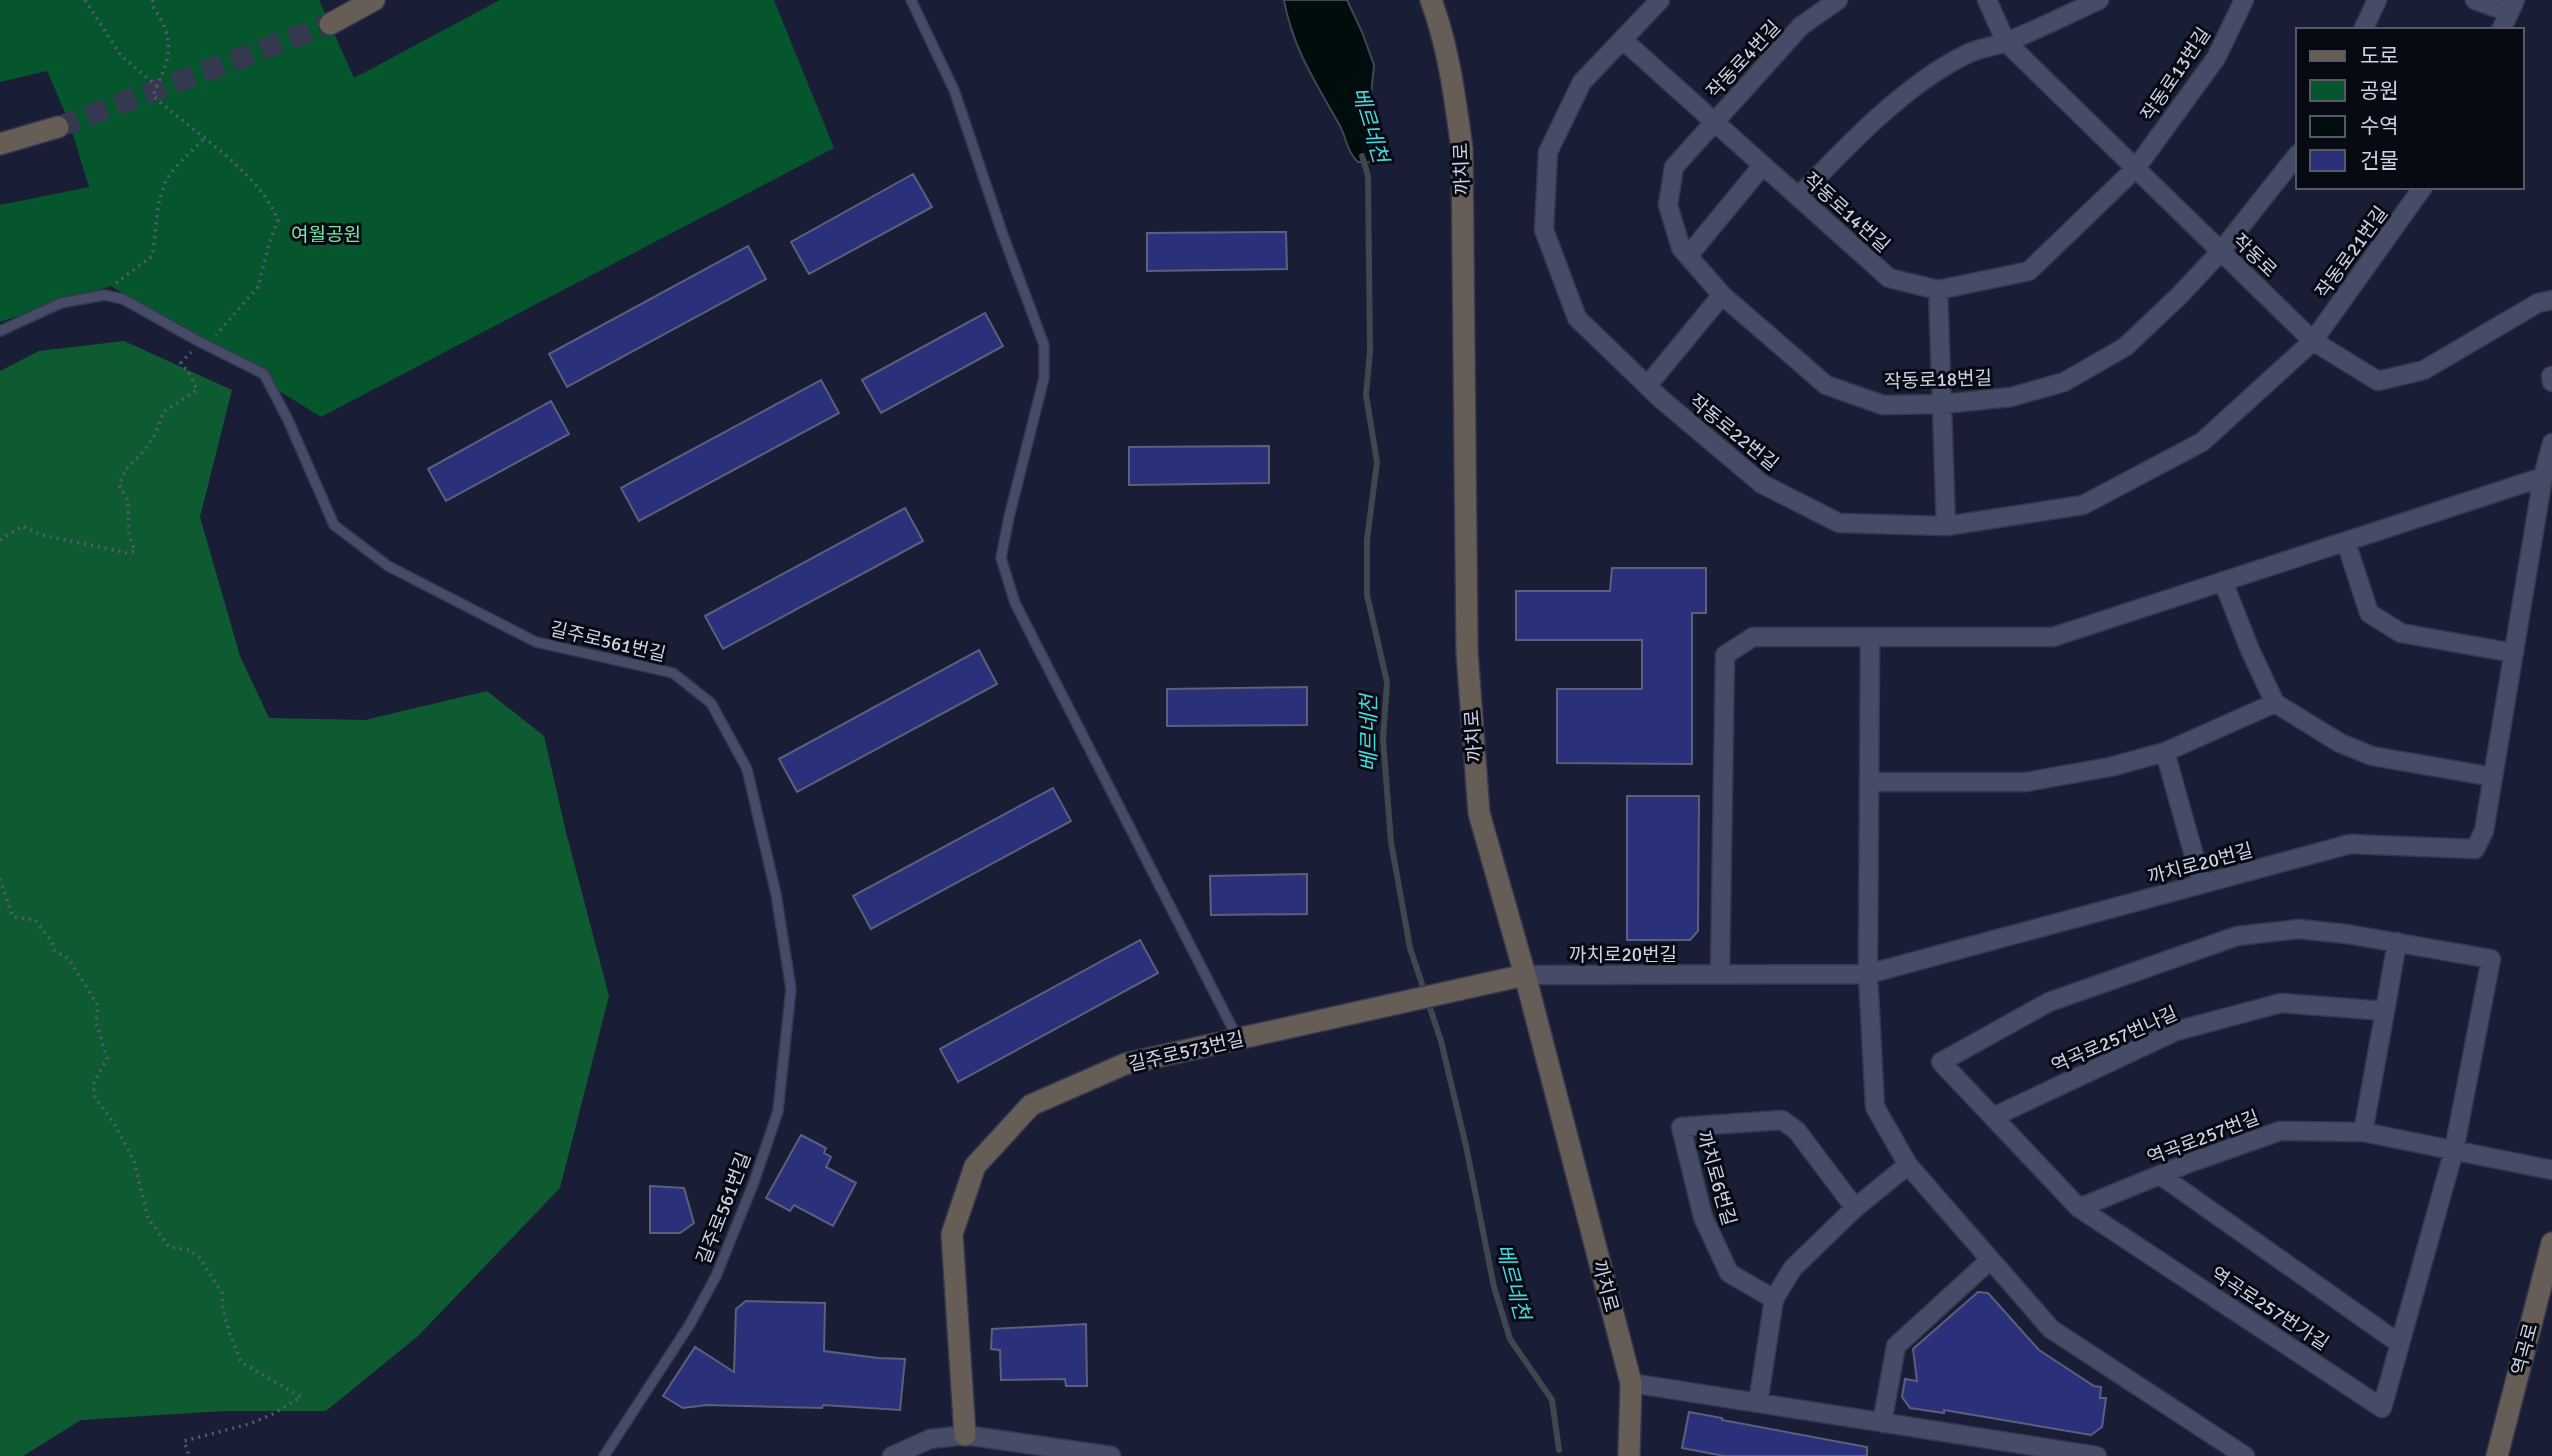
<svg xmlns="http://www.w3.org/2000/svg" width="2552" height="1456" font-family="Signika,'Noto Sans KR',sans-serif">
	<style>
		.green { fill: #05552d }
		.forest { fill: #0e5b32 }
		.water { fill: #000d0d; stroke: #3e484d; stroke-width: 2 }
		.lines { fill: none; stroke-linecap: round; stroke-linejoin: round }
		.stream { stroke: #3e484d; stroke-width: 6 }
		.building { fill: #2a3079; stroke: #5a607d; stroke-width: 2 }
		.secondary-tunnel { stroke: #343950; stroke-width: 21; stroke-dasharray: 21 10; stroke-linecap: butt }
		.lane-casing { stroke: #35384c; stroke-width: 12 }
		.street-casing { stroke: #35384c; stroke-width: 21 }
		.secondary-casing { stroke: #35384c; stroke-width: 24 }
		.path { stroke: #575b71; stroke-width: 3.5; stroke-dasharray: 2 5; stroke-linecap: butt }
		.lane { stroke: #464c68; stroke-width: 9 }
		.street { stroke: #464c68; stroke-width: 18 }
		.secondary { stroke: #665e56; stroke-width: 21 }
		.labels { text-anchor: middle; stroke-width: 6; stroke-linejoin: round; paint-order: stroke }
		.street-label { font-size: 19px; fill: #ced2e3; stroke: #070913 }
		.park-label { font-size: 19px; fill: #74eda1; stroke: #070913 }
		.water-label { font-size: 21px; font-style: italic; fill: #44dada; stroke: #070913 }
	</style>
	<rect width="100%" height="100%" fill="#191e36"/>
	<!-- green -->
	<path class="green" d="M0 0H319L354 78 500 0H774L834 148 321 417 111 286 0 322V205L89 187 69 122 47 71 0 82Z"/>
	<!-- forest -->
	<path class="forest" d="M124 341 232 390 200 517 240 656 269 718 365 720 487 691 544 736 566 832 609 996 560 1188 418 1336 326 1411H224L81 1420 23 1456H0V371L39 351Z"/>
	<!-- water -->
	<path class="water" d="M1284 0H1347L1362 32 1374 65 1368 124 1371 162H1358C1346 151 1347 138 1339 124 1315 81 1293 49 1284 0Z"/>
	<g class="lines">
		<!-- stream -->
		<path class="stream" d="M1362 156 1368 176 1370 351 1366 395 1377 462 1367 540V595L1387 682 1383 739 1391 842 1410 948 1441 1041 1466 1146 1494 1287 1510 1339 1552 1400 1559 1450"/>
	</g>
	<!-- building -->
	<path class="building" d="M913 174 932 207 809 274 791 242Z
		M1286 232 1287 269 1147 271V233Z
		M748 246 766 279 567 387 549 354Z
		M985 313 1003 346 881 413 862 380Z
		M821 380 839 413 639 521 621 488Z
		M551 401 569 434 446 501 428 469Z
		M1269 446V483L1129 485V447Z
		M905 508 923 541 723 649 705 616Z
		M1612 568H1706V613H1692V764L1557 763V689H1642V640H1516V591H1610Z
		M979 650 997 684 797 792 779 759Z
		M1307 687V725L1167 726V689Z
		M1053 788 1071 821 871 929 853 896Z
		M1627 796H1699L1698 931 1690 940H1627Z
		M1307 874V914L1211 915 1210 876Z
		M1140 940 1158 973 958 1082 940 1049Z
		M801 1135 826 1148 824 1153 831 1157 826 1167 856 1183 833 1226 794 1205 790 1211 766 1198Z
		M650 1186 684 1188 694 1223 680 1233H650Z
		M1978 1292 1988 1293 2039 1350 2094 1386 2101 1387 2100 1398H2106L2102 1427 2091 1435 1944 1410V1413L1910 1408 1902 1397 1905 1379 1917 1381 1913 1349Z
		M746 1301 825 1303 824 1351 878 1358 905 1359 900 1410 823 1405 822 1408 707 1405 683 1408 663 1396 695 1347 734 1372 736 1309Z
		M1086 1324 1087 1386H1066L1065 1379 1001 1380 1000 1350 991 1349 992 1329Z
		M1689 1412 1722 1418V1420L1867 1447V1456H1724L1682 1448Z"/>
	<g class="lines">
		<!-- secondary-tunnel -->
		<path class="secondary-tunnel" d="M58 127 330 24"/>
		<defs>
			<path id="lane" d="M911 0 954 90 1003 235 1044 345V378L1009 517 1001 558 1015 603 1237 1037
				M0 331 61 303 104 295 123 299 198 341 264 374 288 420 334 525 388 566 536 642 673 673 711 703 747 769 776 894 791 989 778 1111 754 1182 716 1276 690 1324 604 1456"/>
			<path id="street" d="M1660 0 1582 82 1548 152 1544 230 1577 318 1661 399 1762 484 1839 523 1946 526 2083 505 2202 442 2313 341 2423 187
				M1838 0 1801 26 1674 167 1668 205 1681 248 1722 295 1826 385 1883 405 1942 404 2011 397 2064 382 2125 347 2179 296 2221 251 2298 154
				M1987 0 2006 42 2313 341 2378 381 2424 370 2538 303 2552 300
				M2475 0 2509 12
				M2363 30 2377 0
				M2501 30 2515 0
				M1623 40 1889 278 1938 290 2029 271 2136 168 2216 58 2244 0
				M1798 197C1845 148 1904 85 1965 55 1977 48 1993 47 2006 42 2037 30 2068 14 2099 0
				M1688 256 1763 165
				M1938 290 1946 526
				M2551 376 2552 382
				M1647 386 1722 295
				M2346 542 2369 613 2401 633 2514 653
				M2223 581 2250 650 2275 703 2340 743 2372 756 2493 777
				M1870 637 1868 974 1875 1107 1908 1165 2051 1329 2245 1456
				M2165 752 2202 884
				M1869 782H2026L2110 767 2165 752 2275 703
				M2299 929 2347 934 2491 959 2454 1150 2382 1408 2079 1208 1941 1062 2049 1002 2237 936Z
				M1720 974 1725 655 1753 637H2053L2543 477
				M1525 975 1868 974 2350 844 2475 849 2484 831 2543 477 2552 443
				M2385 1011 2397 942
				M1993 1117 2176 1031 2281 1003 2385 1011 2363 1132
				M2160 1175 2400 1344
				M2079 1208 2189 1163 2280 1131 2363 1132 2552 1170
				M1774 1299 1729 1273 1703 1217 1681 1127 1782 1120 1797 1131 1855 1208
				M1631 1383 2097 1456
				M1758 1403 1774 1299 1793 1268 1855 1208 1908 1165
				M1882 1423 1896 1346 1990 1260
				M892 1456 930 1439 965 1435 1111 1456"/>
			<path id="secondary" d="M1431 0C1449 49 1455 98 1462 149L1467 652 1479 813 1525 975 1631 1383 1629 1456
				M330 24 374 0
				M0 144 58 127
				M965 1435 952 1234 975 1166 1031 1105 1125 1064 1525 975
				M2497 1456 2552 1243"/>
		</defs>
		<!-- lane casing -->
		<use href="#lane" class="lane-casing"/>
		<!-- street casing -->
		<use href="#street" class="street-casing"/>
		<!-- secondary casing -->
		<use href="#secondary" class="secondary-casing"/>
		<!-- path -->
		<path class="path" d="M85 0 121 56 157 86
			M153 0 152 5C178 43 169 58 153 96 192 131 258 171 278 220L270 241 258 287 216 335
			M116 283 152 256C157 231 155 202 167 179 177 163 192 151 205 138
			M0 540 22 526 42 535 128 553 135 551 129 536 128 501 119 485 126 469 144 451 156 433 163 412 197 390 191 376 181 363 191 352
			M0 879 13 917 35 920 52 942 54 950 69 959 98 1006 96 1022 107 1058 93 1085 95 1097 115 1125 134 1161 148 1218 169 1247 189 1250 199 1257 222 1293 223 1309 229 1332 241 1362 301 1397 271 1415 249 1424 184 1441 189 1456"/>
		<!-- lane -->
		<use href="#lane" class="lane"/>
		<!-- street -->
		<use href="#street" class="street"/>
		<!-- secondary -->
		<use href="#secondary" class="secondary"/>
	</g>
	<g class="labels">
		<!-- street labels -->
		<g class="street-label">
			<text transform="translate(1743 59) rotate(-47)" y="7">작동로4번길</text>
			<text transform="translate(2175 74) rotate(-56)" y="7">작동로13번길</text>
			<text transform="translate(1461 169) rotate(-92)" y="7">까치로</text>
			<text transform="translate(1847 212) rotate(42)" y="7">작동로14번길</text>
			<text transform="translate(2351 252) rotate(-54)" y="7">작동로21번길</text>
			<text transform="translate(2255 255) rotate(44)" y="7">작동로</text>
			<text transform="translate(1938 379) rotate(-2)" y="7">작동로18번길</text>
			<text transform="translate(1734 432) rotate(39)" y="7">작동로22번길</text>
			<text transform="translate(608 641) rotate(13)" y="7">길주로561번길</text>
			<text transform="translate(1473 736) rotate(-94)" y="7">까치로</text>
			<text transform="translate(2200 863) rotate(-15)" y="7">까치로20번길</text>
			<text x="1623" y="961">까치로20번길</text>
			<text transform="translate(2114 1039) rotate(-24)" y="7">역곡로257번나길</text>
			<text transform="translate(1186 1051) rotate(-13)" y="7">길주로573번길</text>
			<text transform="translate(2203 1137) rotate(-21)" y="7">역곡로257번길</text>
			<text transform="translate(1717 1178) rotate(74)" y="7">까치로6번길</text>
			<text transform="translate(723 1208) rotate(-69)" y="7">길주로561번길</text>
			<text transform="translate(1606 1286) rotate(75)" y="7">까치로</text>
			<text transform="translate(2270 1308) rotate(33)" y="7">역곡로257번가길</text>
			<text transform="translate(2524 1349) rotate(-75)" y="7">역곡로</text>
		</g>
		<!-- park labels -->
		<g class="park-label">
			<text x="326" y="241">여월공원</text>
		</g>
		<!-- water labels -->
		<g class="water-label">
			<text transform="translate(1370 125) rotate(73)" y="7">베르네천</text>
			<text transform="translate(1369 733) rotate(-90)" y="7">베르네천</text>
			<text transform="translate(1513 1282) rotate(75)" y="7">베르네천</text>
		</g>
	</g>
	<!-- legend -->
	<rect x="2296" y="28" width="228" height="161" fill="#070913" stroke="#575966" stroke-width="2"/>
	<rect x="2310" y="51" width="35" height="10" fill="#665e56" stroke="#575966" stroke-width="2"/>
	<text x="2360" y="63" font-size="21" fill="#ced2e3">도로</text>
	<rect x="2310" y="80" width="35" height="21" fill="#05552d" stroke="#575966" stroke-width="2"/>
	<text x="2360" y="98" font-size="21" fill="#ced2e3">공원</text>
	<rect x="2310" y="116" width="35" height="21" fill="#000d0d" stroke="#575966" stroke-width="2"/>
	<text x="2360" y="133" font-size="21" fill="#ced2e3">수역</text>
	<rect x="2310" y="150" width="35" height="21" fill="#2a3079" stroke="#575966" stroke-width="2"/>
	<text x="2360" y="168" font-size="21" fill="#ced2e3">건물</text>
</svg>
